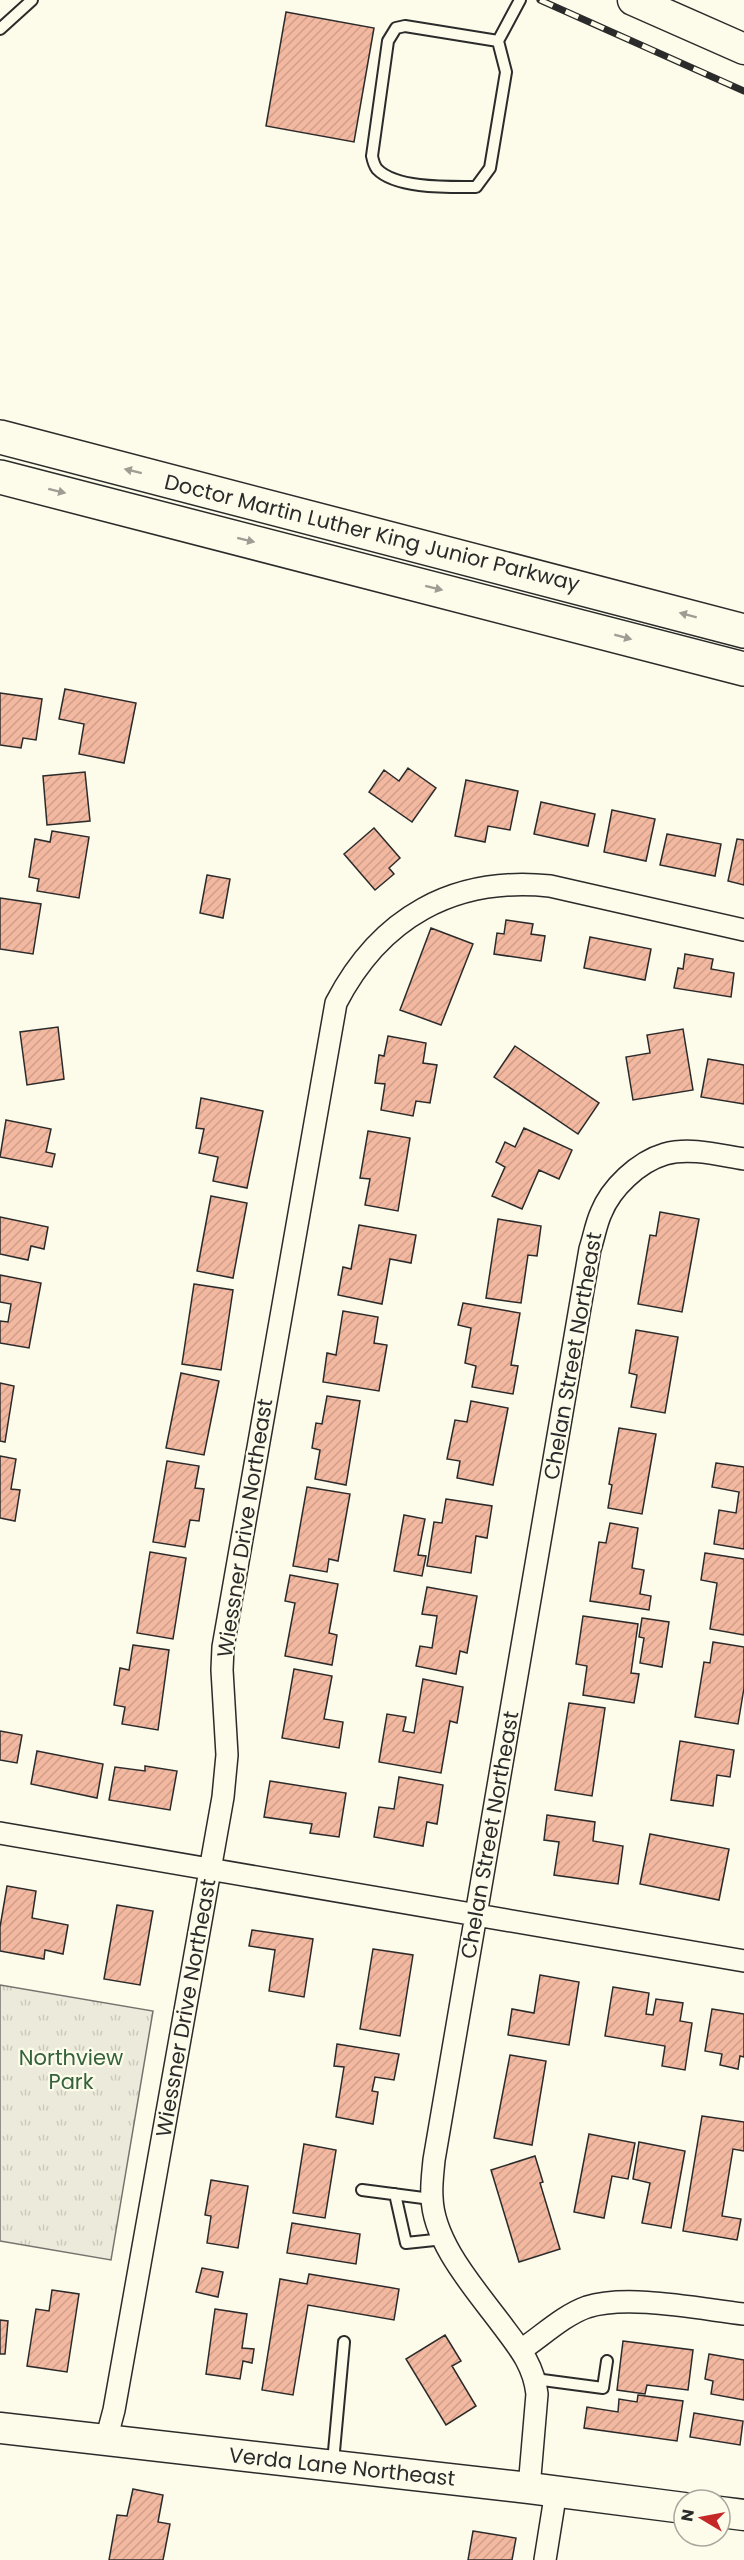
<svg xmlns="http://www.w3.org/2000/svg" width="744" height="2560" font-family="Poppins,sans-serif">
	<style>
		.park { fill: url(#park-tufts); stroke: #74746e; stroke-width: 1.5 }
		.building { fill: url(#building-hatch); stroke: #2b2b2b; stroke-width: 1.5 }
		.lines { fill: none; stroke-linecap: round; stroke-linejoin: round }
		.lane-casing { stroke: #2b2b2b; stroke-width: 14 }
		.street-casing { stroke: #2b2b2b; stroke-width: 24 }
		.secondary-casing { stroke: #2b2b2b; stroke-width: 33 }
		.highway-casing { stroke: #2b2b2b; stroke-width: 36 }
		.lane { stroke: #fdfbea; stroke-width: 10 }
		.street { stroke: #fdfbea; stroke-width: 21 }
		.secondary { stroke: #fdfbea; stroke-width: 30 }
		.highway { stroke: #fdfbea; stroke-width: 33 }
		.rail-casing { stroke: #2b2b2b; stroke-width: 7 }
		.rail { stroke: #fdfbea; stroke-width: 4.5; stroke-dasharray: 14; stroke-linecap: butt }
		.oneway { fill: #9e9d94 }
		.labels { text-anchor: middle; stroke-width: 4.5; stroke-linejoin: round; paint-order: stroke }
		.street-label { font-size: 21px; fill: #2b2b2b; stroke: #fdfbea }
		.park-label { font-size: 21px; fill: #34623c; stroke: #fdfbea }
	</style>
	<defs>
		<pattern id="park-tufts" width="24" height="20" patternUnits="userSpaceOnUse" patternTransform="scale(1.5)"><rect width="24" height="20" fill="#ecebdb"/><path d="M3 7l-1-3M5 7V3M7 7l1-3M15 17l-1-3M17 17v-4M19 17l1-3" fill="none" stroke="#cbcabc"/></pattern>
		<pattern id="building-hatch" width="6" height="6" patternUnits="userSpaceOnUse" patternTransform="scale(1.5)"><rect width="6" height="6" fill="#f2b8a0"/><path d="M-1 1l2-2M0 6l6-6M5 7l2-2" fill="none" stroke="#d09e8a"/></pattern>
	</defs>
	<rect width="100%" height="100%" fill="#fdfbea"/>
	<!-- park -->
	<path class="park" d="M0 1985 153 2011 111 2260 0 2241Z"/>
	<!-- building -->
	<path class="building" d="M286 12 374 28 354 142 266 126Z
		M65 689 136 703 124 763 79 754 84 724 59 719Z
		M0 693 42 699 36 740 23 738 21 748 0 745Z
		M408 768 436 788 412 822 369 792 384 770 399 781Z
		M85 772 90 821 47 825 43 776Z
		M466 780 518 791 510 830 488 826 485 842 455 836Z
		M541 802 595 814 588 846 534 834Z
		M612 810 655 819 646 861 604 852Z
		M374 828 400 858 389 868 394 874 375 890 344 854Z
		M52 831 89 837 79 898 37 891 39 879 29 877 35 839 50 842Z
		M667 834 721 844 715 876 660 865Z
		M737 839 744 840V885L728 881Z
		M207 875 230 879 223 918 200 913Z
		M0 898 41 904 33 954 0 949Z
		M506 920 533 924 531 934 545 936 541 961 494 954 497 933 504 934Z
		M431 928 473 944 441 1025 400 1010Z
		M590 937 651 949 645 980 584 968Z
		M685 954 713 959 711 969 734 973 731 997 674 988 678 968 683 969Z
		M58 1027 64 1079 27 1085 20 1032Z
		M683 1029 693 1090 633 1100 626 1057 650 1053 647 1035Z
		M388 1036 426 1043 423 1063 437 1065 430 1103 416 1101 413 1116 381 1110 385 1084 375 1083 379 1055 384 1056Z
		M515 1046 599 1103 578 1134 494 1077Z
		M708 1059 744 1065V1104L701 1097Z
		M201 1098 263 1111 247 1188 213 1181 218 1157 199 1153 204 1129 196 1128Z
		M6 1120 51 1129 46 1152 55 1154 52 1167 0 1157Z
		M524 1128 572 1150 559 1179 539 1170 522 1209 492 1196 505 1167 496 1162 505 1142 515 1147Z
		M368 1131 410 1138 398 1211 365 1205 370 1179 360 1178Z
		M211 1196 247 1203 233 1278 197 1271Z
		M660 1212 699 1219 682 1312 638 1304 650 1235 656 1236Z
		M0 1217 48 1227 44 1249 31 1246 28 1260 0 1254Z
		M498 1219 541 1226 537 1256 528 1255 521 1303 486 1298Z
		M359 1225 416 1235 411 1263 390 1259 382 1304 338 1295 343 1267 351 1269Z
		M0 1275 41 1283 29 1348 0 1343V1321L8 1322 11 1304 0 1302Z
		M194 1284 233 1290 221 1370 182 1364Z
		M463 1303 520 1313 511 1365 518 1366 513 1394 472 1387 476 1366 465 1363 471 1328 458 1325Z
		M343 1311 378 1317 374 1343 387 1345 379 1391 323 1382 327 1353 336 1355Z
		M636 1330 678 1337 665 1413 631 1407 637 1375 629 1373Z
		M181 1373 219 1381 204 1455 166 1448Z
		M0 1383 14 1386 5 1442 0 1441Z
		M327 1396 360 1401 346 1485 315 1479 320 1450 312 1448 316 1423 322 1424Z
		M471 1401 508 1408 493 1485 457 1478 460 1461 447 1459 455 1420 467 1422Z
		M619 1428 656 1434 642 1514 608 1508 612 1485 609 1484Z
		M0 1456 16 1459 11 1489 20 1490 15 1521 0 1518Z
		M167 1461 199 1466 195 1488 204 1489 199 1521 190 1520 185 1547 153 1542Z
		M716 1463 744 1467V1549L714 1544 719 1510 736 1513 739 1492 712 1487Z
		M307 1487 350 1494 338 1561 329 1559 327 1572 293 1566Z
		M446 1499 492 1506 487 1538 476 1536 471 1573 427 1566 434 1522 442 1523Z
		M404 1515 425 1519 418 1555 426 1556 422 1576 394 1571Z
		M610 1523 638 1528 632 1568 644 1570 640 1594 651 1596 649 1610 590 1601 599 1542 606 1543Z
		M150 1552 186 1558 173 1639 137 1633Z
		M705 1553 744 1559V1635L710 1629 717 1583 701 1580Z
		M290 1575 338 1584 329 1633 337 1635 332 1665 285 1656 295 1603 285 1601Z
		M427 1587 477 1596 467 1653 460 1651 456 1674 416 1666 420 1646 432 1648 437 1616 422 1614Z
		M583 1616 638 1624 631 1673 639 1674 634 1703 583 1695 587 1666 576 1664Z
		M642 1618 669 1622 662 1667 640 1663 644 1638 639 1637Z
		M713 1642 744 1647V1688L738 1724 695 1717 704 1662 710 1663Z
		M133 1645 169 1650 158 1730 122 1724 125 1707 114 1705 120 1668 129 1670Z
		M294 1669 332 1676 324 1719 343 1722 339 1748 282 1738Z
		M423 1679 463 1687 457 1723 450 1721 441 1773 379 1762 387 1714 406 1717 403 1731 414 1733Z
		M569 1703 605 1708 592 1796 555 1790Z
		M0 1731 22 1735 17 1763 0 1760Z
		M680 1741 734 1750 730 1777 717 1775 713 1806 671 1800Z
		M37 1751 103 1764 97 1798 31 1784Z
		M145 1766 177 1771 170 1810 109 1800 115 1767 145 1771Z
		M399 1777 443 1785 437 1824 427 1822 423 1846 374 1837 379 1807 394 1809Z
		M270 1781 346 1793 339 1837 310 1833 312 1824 264 1817Z
		M547 1815 595 1822 593 1841 623 1846 618 1884 554 1875 559 1842 544 1840Z
		M650 1834 729 1849 719 1900 640 1884Z
		M7 1886 36 1891 32 1918 68 1925 63 1954 45 1950 44 1959 0 1951V1927Z
		M117 1905 153 1911 140 1985 104 1979Z
		M252 1930 313 1939 304 1997 269 1991 275 1950 249 1946Z
		M373 1949 413 1955 400 2036 360 2029Z
		M540 1975 579 1982 569 2045 508 2035 512 2009 534 2013Z
		M613 1987 649 1993 646 2014 653 2015 656 1999 683 2003 680 2021 692 2023 685 2070 662 2066 665 2046 605 2036Z
		M712 2009 744 2014V2057L740 2056 738 2069 720 2065 722 2054 705 2051Z
		M337 2044 399 2054 394 2080 375 2077 372 2091 378 2092 373 2124 336 2117 344 2067 334 2066Z
		M510 2055 546 2061 532 2145 494 2138Z
		M702 2116 744 2122V2151L733 2149 722 2216 741 2219 737 2240 683 2231Z
		M589 2134 635 2143 628 2179 612 2176 604 2218 574 2212Z
		M639 2142 685 2151 671 2228 642 2223 650 2183 633 2179Z
		M304 2144 336 2150 325 2218 293 2213Z
		M535 2156 543 2182 540 2183 560 2249 519 2262 491 2170Z
		M211 2180 248 2186 238 2248 207 2243 211 2216 205 2215Z
		M292 2223 360 2234 356 2264 287 2253Z
		M202 2268 223 2272 218 2297 196 2292Z
		M309 2274 399 2289 394 2320 308 2305 293 2395 262 2390 280 2279 307 2284Z
		M52 2290 79 2294 67 2372 27 2366 36 2309 49 2311Z
		M215 2309 247 2314 242 2348 254 2349 252 2363 243 2361 240 2379 206 2374Z
		M0 2320 8 2321 5 2354H0Z
		M445 2335 461 2361 452 2366 476 2406 446 2425 406 2359Z
		M623 2341 693 2350 688 2390 647 2385 645 2394 617 2390Z
		M709 2354 744 2360V2400L711 2394 713 2381 705 2379Z
		M638 2395 683 2401 677 2441 584 2428 587 2407 618 2412 619 2399 637 2402Z
		M694 2413 743 2421 740 2445 690 2437Z
		M133 2489 163 2495 158 2522 170 2524 163 2560H109L117 2515 127 2516Z
		M473 2531 516 2538 512 2560H468Z"/>
	<g class="lines">
		<defs>
			<path id="lane" d="M0 29 32 0
				M498 41 405 26 396 28 388 41 372 156C373 161 374 165 377 169 396 189 450 187 476 187L490 168 506 72 498 41 520 0
				M362 2190 431 2199
				M395 2194 406 2243 444 2239
				M535 2379 603 2388 607 2361
				M333 2462 344 2342"/>
			<path id="street" d="M0 1833 744 1961
				M521 2350C542 2336 564 2315 587 2307 628 2294 700 2309 744 2314
				M106 2440 114 2410 223 1797 227 1755 222 1670 223 1647 336 1003C380 918 453 876 550 886L744 930
				M529 2488 537 2394C534 2367 521 2350 505 2329 478 2292 433 2244 432 2197 431 2185 433 2172 434 2160L590 1249C594 1237 596 1224 601 1213 611 1188 638 1162 665 1154 690 1147 719 1155 744 1159
				M545 2560 556 2491"/>
			<path id="secondary" d="M633 0 744 49
				M0 2428 529 2488 684 2508
				M720 2512 744 2515"/>
			<path id="highway" d="M0 437 744 631
				M0 477 744 669"/>
		</defs>
		<!-- lane casing -->
		<use href="#lane" class="lane-casing"/>
		<!-- street casing -->
		<use href="#street" class="street-casing"/>
		<!-- secondary casing -->
		<use href="#secondary" class="secondary-casing"/>
		<!-- highway casing -->
		<use href="#highway" class="highway-casing"/>
		<!-- lane -->
		<use href="#lane" class="lane"/>
		<!-- street -->
		<use href="#street" class="street"/>
		<!-- secondary -->
		<use href="#secondary" class="secondary"/>
		<!-- highway -->
		<use href="#highway" class="highway"/>
		<defs>
			<path id="rail" d="M540 0 744 91"/>
		</defs>
		<!-- rail casing -->
		<use href="#rail" class="rail-casing"/>
		<!-- rail -->
		<use href="#rail" class="rail"/>
	</g>
	<!-- one-way arrows -->
	<defs><path id="oneway-solid" d="M-6-.8H1V-3.2L6.5 0L1 3.2V.8H-6Z" transform="scale(1.5)"/></defs>
	<g class="oneway">
		<use href="#oneway-solid" transform="translate(133 471) rotate(-166)"/>
		<use href="#oneway-solid" transform="translate(57 491) rotate(14)"/>
		<use href="#oneway-solid" transform="translate(246 540) rotate(14)"/>
		<use href="#oneway-solid" transform="translate(434 588) rotate(14)"/>
		<use href="#oneway-solid" transform="translate(688 615) rotate(-165)"/>
		<use href="#oneway-solid" transform="translate(623 637) rotate(15)"/>
	</g>
	<g class="labels">
		<!-- street labels -->
		<g class="street-label">
			<text transform="translate(372 533) rotate(14)" y="7">Doctor Martin Luther King Junior Parkway</text>
			<text transform="translate(573 1356) rotate(-80)" y="7">Chelan Street Northeast</text>
			<text transform="translate(245 1528) rotate(-81)" y="7">Wiessner Drive Northeast</text>
			<text transform="translate(490 1835) rotate(-80)" y="7">Chelan Street Northeast</text>
			<text transform="translate(186 2008) rotate(-80)" y="7">Wiessner Drive Northeast</text>
			<text transform="translate(342 2467) rotate(6)" y="7">Verda Lane Northeast</text>
		</g>
		<!-- park labels -->
		<g class="park-label">
			<text x="71" y="2065">Northview<tspan x="71" dy="24">Park</tspan></text>
		</g>
	</g>
	<!-- north arrow -->
	<g transform="translate(702 2518) rotate(280)"><circle r="28" fill="#fdfbea" stroke="#a9a89e" stroke-width="1.5"/>
	<path d="M0-4.5L10 22L0 15L-10 22Z" fill="#c62828"/>
	<text y="-9" font-size="16" font-weight="bold" text-anchor="middle" fill="#2b2b2b">N</text>
	</g>
</svg>
